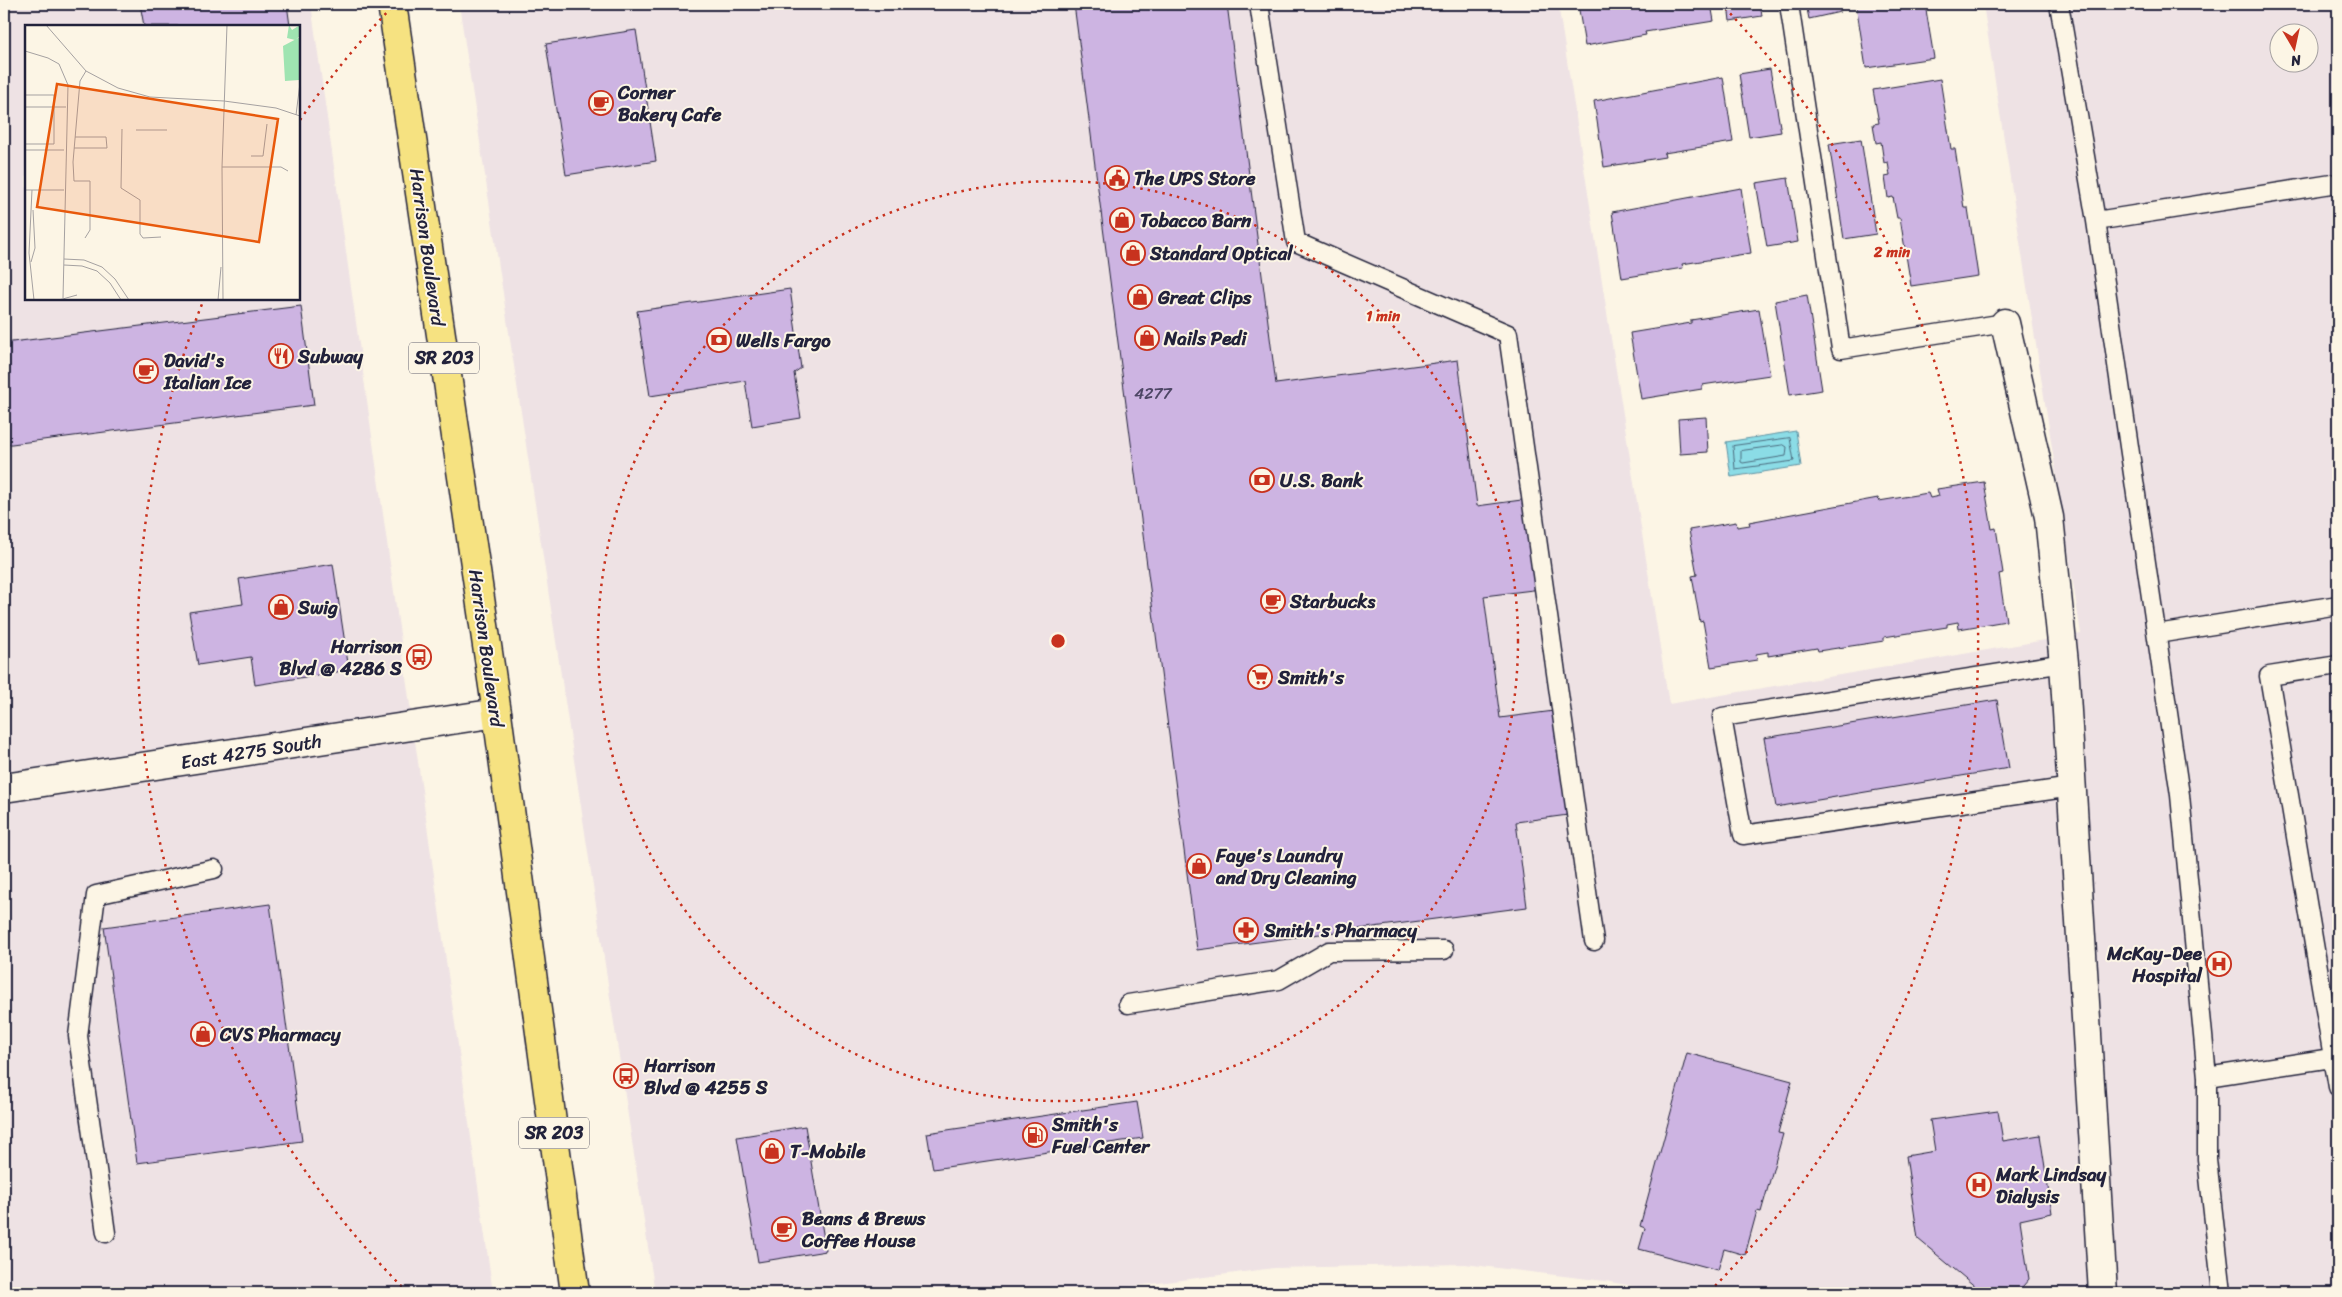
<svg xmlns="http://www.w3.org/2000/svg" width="2342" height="1297" font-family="Sriracha,sans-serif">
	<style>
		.built { fill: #eee2e4; fill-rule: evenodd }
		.water { fill: #8bdce6; stroke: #6192a2 }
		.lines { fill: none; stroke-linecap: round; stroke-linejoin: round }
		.shore { stroke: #4c6c7f; stroke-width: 1 }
		.building { fill: #cdb4e2; stroke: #22223b }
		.lane-casing { stroke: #22223b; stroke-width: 21 }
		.street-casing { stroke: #22223b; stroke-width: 31 }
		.primary-casing { stroke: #22223b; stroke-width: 31 }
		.lane { stroke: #fcf5e5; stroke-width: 18 }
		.street { stroke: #fcf5e5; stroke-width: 28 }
		.primary { stroke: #f6e281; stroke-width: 28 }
		.ring { fill: none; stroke: #c8321e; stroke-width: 2.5; stroke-dasharray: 2.5 5 }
		.labels { text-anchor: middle; stroke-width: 4; stroke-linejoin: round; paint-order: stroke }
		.number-label { font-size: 16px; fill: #4d4665 }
		.shield { fill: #fcf5e5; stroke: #63616e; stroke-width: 1 }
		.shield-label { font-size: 18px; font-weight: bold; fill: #22223b }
		.poi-label { font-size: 19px; font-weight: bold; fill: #22223b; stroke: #fcf5e5; text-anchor: start }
		.street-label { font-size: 19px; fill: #22223b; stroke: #fcf5e5 }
		.inset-road { fill: none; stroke: #a5a1a1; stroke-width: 1 }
		.view { fill: #e8590c; fill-opacity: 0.15; stroke: #e8590c; stroke-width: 2.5 }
		.inset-edge { fill: none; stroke: #22223b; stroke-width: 2.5 }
		.centre { fill: #c8321e; stroke: #fcf5e5; stroke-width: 2.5 }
		.ring-label { font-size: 15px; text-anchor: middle; font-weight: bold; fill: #c8321e; stroke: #fcf5e5; stroke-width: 4; stroke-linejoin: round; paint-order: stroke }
	</style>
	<rect width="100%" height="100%" fill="#fcf5e5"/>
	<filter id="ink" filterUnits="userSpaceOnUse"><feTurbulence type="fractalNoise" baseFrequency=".02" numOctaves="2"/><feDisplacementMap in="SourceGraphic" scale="10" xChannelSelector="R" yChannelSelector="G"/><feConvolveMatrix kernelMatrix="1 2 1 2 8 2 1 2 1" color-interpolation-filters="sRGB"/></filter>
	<g filter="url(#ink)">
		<!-- built -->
		<path class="built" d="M4 4H311L493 1293H4ZM26 26H299V299H26Z
			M459 4H1558L1669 704 2081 634 1983 4H2338V1293H1671L1605 1281 1465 1264 1274 1268 1082 1293H655ZM2280 32H2310V62H2280Z"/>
		<!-- water -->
		<path class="water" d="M1796 431 1801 466 1731 477 1726 442Z"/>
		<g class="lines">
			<!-- shore -->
			<path class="shore" d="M1790 438 1794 461 1735 469 1733 446Z
				M1784 445 1787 447 1786 456 1743 463 1741 462V451Z"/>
		</g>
		<!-- building -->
		<path class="building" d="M140 4H287L290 26H144Z
			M1074 4H1227L1276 384 1458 360 1477 506 1529 499 1541 589 1484 596 1500 718 1554 711 1568 815 1516 822 1527 907 1197 950Z
			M1578 4H1711L1714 21 1645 32 1646 35 1585 46Z
			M1728 4H1760L1762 16 1730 21Z
			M1806 4H1839L1840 12 1809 19Z
			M1856 4H1925L1934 58 1866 68Z
			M636 30 656 161 566 175 546 44Z
			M1770 69 1781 132 1749 137 1739 74Z
			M1723 77 1733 142 1664 153 1665 157 1604 167 1594 101Z
			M1940 79 1951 149H1955L1964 208H1968L1978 276 1911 286 1900 218H1897L1893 197 1888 198 1885 177 1890 176 1888 162 1884 163 1881 142 1876 143 1873 124 1879 123 1873 90Z
			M1861 139 1876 234 1844 239 1829 144Z
			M1788 178 1798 242 1767 247 1756 183Z
			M1741 188 1751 253 1682 264 1683 268 1622 278 1612 212Z
			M790 289 801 368 794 373 801 418 752 426 745 381 650 396 637 311Z
			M1807 295 1822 390 1790 395 1775 301Z
			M301 306 314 405 4 445V343Z
			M1759 309 1770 375 1702 385V389L1641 399 1630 333 1691 323V320Z
			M1706 417 1708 452 1680 454 1678 419Z
			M1984 482 1992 529 1996 528 2003 573 1999 574 2006 621 1959 629 1958 622 1947 624V627L1884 637V641L1818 651 1817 648 1768 656V652L1756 654 1757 660 1711 667 1703 621 1700 622 1692 576 1697 575 1689 530 1736 522 1737 527 1750 525 1749 522 1878 498 1879 501 1928 493 1930 498 1939 496 1937 489Z
			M333 564 349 670 255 685 251 657 198 665 189 612 243 604 239 579Z
			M1997 700 2009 768 1776 807 1764 738Z
			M270 904 302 1141 137 1163 104 927Z
			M1687 1053 1792 1081 1778 1133 1783 1134 1761 1212 1757 1211 1745 1255 1724 1249 1718 1270 1639 1249 1645 1228 1640 1226Z
			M1137 1102 1143 1138 933 1169 927 1133Z
			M1998 1111 2003 1141 2040 1135 2052 1213 2020 1220 2029 1279 2017 1293H1983L1918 1239 1906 1156 1935 1151 1930 1120Z
			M805 1126 826 1251 758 1262 737 1137Z"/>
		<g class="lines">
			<defs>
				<path id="lane" d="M1259 4 1296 242 1508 334 1594 941
					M1789 4 1841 349 2005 323
					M2059 4 2096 221 2180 795 2207 1077V1159L2222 1293
					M2096 221 2338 183
					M2157 634 2338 605
					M2064 663 1722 717 1743 835 2072 787
					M2338 665 2269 676 2338 1087
					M1128 1004 1279 980 1329 951 1444 950
					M2207 1077 2338 1057
					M106 1233 78 1036 96 895 214 869"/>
				<path id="street" d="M2005 323 2049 517 2064 663 2103 1293
					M4 788 497 713"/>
				<path id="primary" d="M392 4 497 713 575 1293"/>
			</defs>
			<!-- lane casing -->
			<use href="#lane" class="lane-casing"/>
			<!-- street casing -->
			<use href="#street" class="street-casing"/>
			<!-- primary casing -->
			<use href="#primary" class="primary-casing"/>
			<!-- lane -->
			<use href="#lane" class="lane"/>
			<!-- street -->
			<use href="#street" class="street"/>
			<!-- primary -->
			<use href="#primary" class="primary"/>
		</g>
	</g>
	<!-- distance rings -->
	<g class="ring">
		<circle cx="1058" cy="641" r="460"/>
		<path d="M407 1292A920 920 0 0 1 202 304M300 120A920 920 0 0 1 391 8M1725 8A920 920 0 0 1 1709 1292"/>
	</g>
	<!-- icons -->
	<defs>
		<symbol id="cafe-ring" viewBox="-11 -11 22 22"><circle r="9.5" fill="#fcf5e5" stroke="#c8321e" stroke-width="1.5"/><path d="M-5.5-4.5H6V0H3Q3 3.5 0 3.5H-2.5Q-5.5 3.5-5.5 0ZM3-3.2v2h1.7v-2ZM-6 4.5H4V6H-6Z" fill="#c8321e"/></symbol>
		<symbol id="civic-ring" viewBox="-11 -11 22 22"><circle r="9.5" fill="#fcf5e5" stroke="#c8321e" stroke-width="1.5"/><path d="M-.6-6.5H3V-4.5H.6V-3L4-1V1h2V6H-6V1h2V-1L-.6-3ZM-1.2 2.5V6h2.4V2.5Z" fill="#c8321e"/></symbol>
		<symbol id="shop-ring" viewBox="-11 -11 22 22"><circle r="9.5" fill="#fcf5e5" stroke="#c8321e" stroke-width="1.5"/><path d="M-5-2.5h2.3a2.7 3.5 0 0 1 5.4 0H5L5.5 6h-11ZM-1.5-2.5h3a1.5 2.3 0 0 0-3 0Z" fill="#c8321e"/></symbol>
		<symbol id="bank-ring" viewBox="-11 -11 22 22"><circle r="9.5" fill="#fcf5e5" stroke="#c8321e" stroke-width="1.5"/><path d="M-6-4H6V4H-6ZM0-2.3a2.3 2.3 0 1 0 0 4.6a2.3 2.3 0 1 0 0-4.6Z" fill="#c8321e"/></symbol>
		<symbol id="restaurant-ring" viewBox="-11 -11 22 22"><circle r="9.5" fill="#fcf5e5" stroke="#c8321e" stroke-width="1.5"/><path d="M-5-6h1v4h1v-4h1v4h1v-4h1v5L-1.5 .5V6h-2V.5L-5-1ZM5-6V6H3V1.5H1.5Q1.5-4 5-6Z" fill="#c8321e"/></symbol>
		<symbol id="bus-ring" viewBox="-11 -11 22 22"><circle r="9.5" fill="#fcf5e5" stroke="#c8321e" stroke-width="1.5"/><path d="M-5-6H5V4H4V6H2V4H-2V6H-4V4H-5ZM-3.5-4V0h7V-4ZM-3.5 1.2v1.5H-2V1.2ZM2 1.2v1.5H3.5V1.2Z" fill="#c8321e"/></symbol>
		<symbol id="supermarket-ring" viewBox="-11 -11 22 22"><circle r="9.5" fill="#fcf5e5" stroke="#c8321e" stroke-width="1.5"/><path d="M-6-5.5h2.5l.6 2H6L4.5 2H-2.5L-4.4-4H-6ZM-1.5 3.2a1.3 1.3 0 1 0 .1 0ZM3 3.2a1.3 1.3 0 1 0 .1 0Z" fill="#c8321e"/></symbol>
		<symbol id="pharmacy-ring" viewBox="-11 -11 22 22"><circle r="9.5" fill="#fcf5e5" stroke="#c8321e" stroke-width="1.5"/><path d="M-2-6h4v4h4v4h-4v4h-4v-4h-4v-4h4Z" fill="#c8321e"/></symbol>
		<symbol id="hospital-ring" viewBox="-11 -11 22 22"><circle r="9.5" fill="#fcf5e5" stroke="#c8321e" stroke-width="1.5"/><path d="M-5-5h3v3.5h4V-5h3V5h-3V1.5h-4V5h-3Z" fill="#c8321e"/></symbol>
		<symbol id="fuel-ring" viewBox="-11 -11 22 22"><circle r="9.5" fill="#fcf5e5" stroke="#c8321e" stroke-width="1.5"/><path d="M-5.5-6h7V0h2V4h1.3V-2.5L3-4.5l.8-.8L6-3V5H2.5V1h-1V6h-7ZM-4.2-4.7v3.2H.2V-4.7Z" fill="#c8321e"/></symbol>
	</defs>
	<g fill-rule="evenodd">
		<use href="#cafe-ring" x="587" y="89" width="28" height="28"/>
		<use href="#civic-ring" x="1103" y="164" width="28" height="28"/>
		<use href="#shop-ring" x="1108" y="206" width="28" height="28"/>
		<use href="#shop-ring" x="1119" y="239" width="28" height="28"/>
		<use href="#shop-ring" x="1126" y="283" width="28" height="28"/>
		<use href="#shop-ring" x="1133" y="324" width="28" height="28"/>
		<use href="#bank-ring" x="705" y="326" width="28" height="28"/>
		<use href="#restaurant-ring" x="267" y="342" width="28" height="28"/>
		<use href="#cafe-ring" x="132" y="357" width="28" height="28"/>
		<use href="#bank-ring" x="1248" y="466" width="28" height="28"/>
		<use href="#cafe-ring" x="1259" y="587" width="28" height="28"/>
		<use href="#shop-ring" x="267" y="593" width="28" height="28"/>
		<use href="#bus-ring" x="405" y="643" width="28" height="28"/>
		<use href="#supermarket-ring" x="1246" y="663" width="28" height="28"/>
		<use href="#shop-ring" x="1185" y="852" width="28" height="28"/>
		<use href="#pharmacy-ring" x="1232" y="916" width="28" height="28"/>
		<use href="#hospital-ring" x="2205" y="950" width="28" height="28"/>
		<use href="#shop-ring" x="189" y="1020" width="28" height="28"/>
		<use href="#bus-ring" x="612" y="1062" width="28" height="28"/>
		<use href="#fuel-ring" x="1021" y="1121" width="28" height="28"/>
		<use href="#shop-ring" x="758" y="1137" width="28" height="28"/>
		<use href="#hospital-ring" x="1965" y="1171" width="28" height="28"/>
		<use href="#cafe-ring" x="770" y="1215" width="28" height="28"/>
	</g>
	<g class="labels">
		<!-- number labels -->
		<g class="number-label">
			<text x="1153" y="399">4277</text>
		</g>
		<!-- shield labels -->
		<g class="shield">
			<rect x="409" y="342.5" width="70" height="31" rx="4"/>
			<rect x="519" y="1117.5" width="70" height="31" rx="4"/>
		</g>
		<g class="shield-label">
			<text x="444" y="364">SR 203</text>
			<text x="554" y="1139">SR 203</text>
		</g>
		<!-- poi labels -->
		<g class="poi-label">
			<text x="618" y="99">Corner<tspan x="618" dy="22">Bakery Cafe</tspan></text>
			<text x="1134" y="185">The UPS Store</text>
			<text x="1140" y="227">Tobacco Barn</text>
			<text x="1150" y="260">Standard Optical</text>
			<text x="1158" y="304">Great Clips</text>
			<text x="1164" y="345">Nails Pedi</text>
			<text x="736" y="347">Wells Fargo</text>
			<text x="298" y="363">Subway</text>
			<text x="164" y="367">David's<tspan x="164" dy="22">Italian Ice</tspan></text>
			<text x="1280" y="487">U.S. Bank</text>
			<text x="1290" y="608">Starbucks</text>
			<text x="298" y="614">Swig</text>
			<text x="402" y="653" text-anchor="end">Harrison<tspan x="402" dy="22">Blvd @ 4286 S</tspan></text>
			<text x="1278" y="684">Smith's</text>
			<text x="1216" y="862">Faye's Laundry<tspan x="1216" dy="22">and Dry Cleaning</tspan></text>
			<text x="1264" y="937">Smith's Pharmacy</text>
			<text x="2202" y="960" text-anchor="end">McKay-Dee<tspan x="2202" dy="22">Hospital</tspan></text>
			<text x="220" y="1041">CVS Pharmacy</text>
			<text x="644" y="1072">Harrison<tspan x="644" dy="22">Blvd @ 4255 S</tspan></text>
			<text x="1052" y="1131">Smith's<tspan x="1052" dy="22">Fuel Center</tspan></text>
			<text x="790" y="1158">T-Mobile</text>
			<text x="1996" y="1181">Mark Lindsay<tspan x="1996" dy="22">Dialysis</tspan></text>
			<text x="802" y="1225">Beans &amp; Brews<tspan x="802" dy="22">Coffee House</tspan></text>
		</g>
		<!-- street labels -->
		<g class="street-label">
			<text transform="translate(428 247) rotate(82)" y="7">Harrison Boulevard</text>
			<text transform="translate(487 648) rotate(82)" y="7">Harrison Boulevard</text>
			<text transform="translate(251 751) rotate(-9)" y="7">East 4275 South</text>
		</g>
	</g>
	<!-- overview -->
	<g transform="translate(25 25)">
		<rect width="275" height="275" fill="#fcf5e5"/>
		<path d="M264 0 267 5 275 0V11L270 15 262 13ZM275 12 274 55 260 56 258 21Z" fill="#9fe4b1"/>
		<path class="inset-road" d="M21 0 61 46 93 63 125 72 199 76M0 26 23 33 34 39 43 60 38 273M275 38V55M0 70H29V119H0M199 76 251 83 275 91M0 82H41M271 90 275 58M97 104 96 163 115 175V209L118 213 136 212M111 105H142M49 123H82L81 112H50M0 125H39M226 131H238L242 99M197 142H256L263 146M0 165H39M7 165 4 228 9 275M60 213 65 205V156H49L48 137 55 56 61 46M39 234 59 235 77 242 90 254 104 275M6 237 10 223 8 185M39 240 57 241 72 246 85 258 96 275M34 275 52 270M193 275 196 242M198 275 197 142 202 0"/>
		<path class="view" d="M32 59 253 94 234 217 12 182Z"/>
		<rect width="275" height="275" class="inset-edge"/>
	</g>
	<circle cx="1058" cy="641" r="8" class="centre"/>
	<g class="ring-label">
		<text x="1892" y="257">2 min</text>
		<text x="1383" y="321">1 min</text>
	</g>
	<!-- margin -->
	<rect width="2342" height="1297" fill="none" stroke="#fcf5e5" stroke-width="20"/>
	<rect x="10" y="10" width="2322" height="1277" fill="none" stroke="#22223b" stroke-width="2" filter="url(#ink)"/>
	<!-- north arrow -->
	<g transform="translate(2294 48) rotate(171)"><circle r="24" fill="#fcf5e5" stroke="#a5a1a1"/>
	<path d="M0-4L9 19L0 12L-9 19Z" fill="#c8321e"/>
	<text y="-8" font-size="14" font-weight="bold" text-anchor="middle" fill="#22223b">N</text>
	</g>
</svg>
